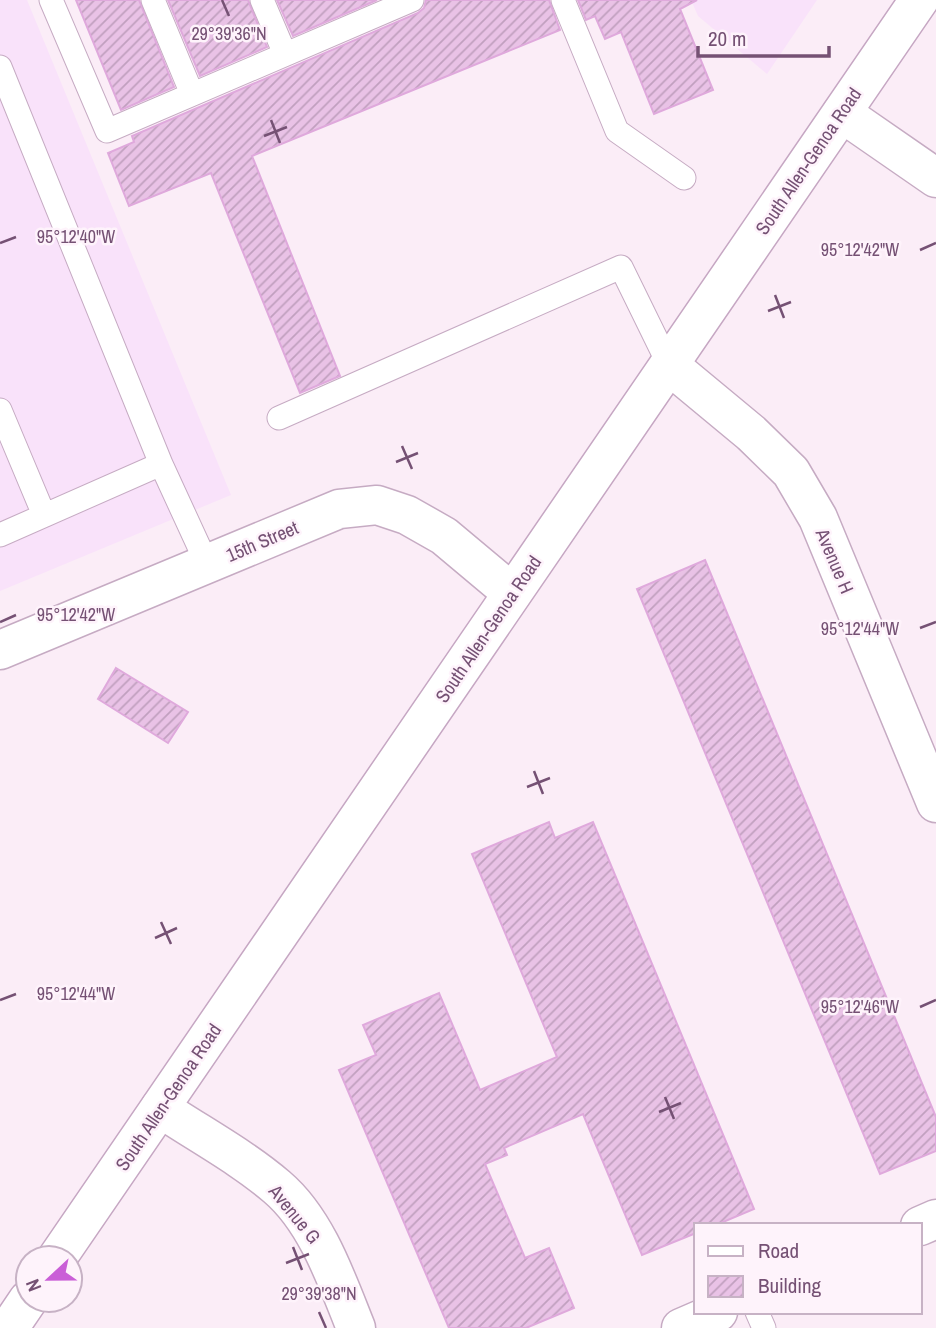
<svg xmlns="http://www.w3.org/2000/svg" width="936" height="1328" font-family="'Archivo Narrow',sans-serif">
	<style>
		.commercial { fill: #f9e2fa }
		.building { fill: url(#building-hatch); stroke: #dfa9dc; stroke-width: 2 }
		.lines { fill: none; stroke-linecap: round; stroke-linejoin: round }
		.service-casing { stroke: #c6abc3; stroke-width: 25 }
		.minor-casing { stroke: #c6abc3; stroke-width: 41 }
		.secondary-casing { stroke: #c6a7c3; stroke-width: 41 }
		.service { stroke: #fff; stroke-width: 23 }
		.minor { stroke: #fff; stroke-width: 38 }
		.secondary { stroke: #fff; stroke-width: 38 }
		.ticks { fill: none; stroke: #755174; stroke-width: 2.5 }
		.labels { text-anchor: middle; stroke-width: 5; stroke-linejoin: round; paint-order: stroke }
		.street-label { font-size: 19px; fill: #755174; stroke: #fef3fb }
		.ticks-label { font-size: 18px; text-anchor: middle; fill: #755174; stroke: #fef3fb; stroke-width: 5; stroke-linejoin: round; paint-order: stroke }
	</style>
	<defs>
		<pattern id="building-hatch" width="6" height="6" patternUnits="userSpaceOnUse" patternTransform="scale(1.75)"><rect width="6" height="6" fill="#e9c2e6"/><path d="M-1 1l2-2M0 6l6-6M5 7l2-2" fill="none" stroke="#c1a0bf"/></pattern>
	</defs>
	<rect width="100%" height="100%" fill="#fbedf7"/>
	<!-- commercial -->
	<path class="commercial" d="M0 0H27L231 495 0 591Z
		M691 0H817L767 74 698 16Z"/>
	<!-- building -->
	<path class="building" d="M76 0H139L174 87 121 110Z
		M168 0H248L267 47 200 76Z
		M277 0H377L293 36Z
		M426 0H549L560 30 252 156 340 376 300 393 211 173 129 206 108 153 134 142 132 136 418 13 424 8Z
		M578 0H697L680 9 713 90 654 114 621 32 605 39 595 16 586 20Z
		M705 560 936 1117V1151L880 1174 637 589Z
		M116 668 188 712 168 743 98 699Z
		M549 822 555 838 593 822 754 1209 716 1225H696V1233L642 1255 583 1114 504 1148 507 1155 485 1164 525 1258 549 1248 574 1308 526 1328H449L339 1070 376 1055 363 1025 439 993 480 1090 557 1057 472 854Z"/>
	<g class="lines">
		<defs>
			<path id="service" d="M51 0 107 131 412 0
				M153 0 192 94
				M262 0 285 54
				M563 0 617 131 684 178
				M0 67 161 464 207 564
				M0 410 44 515
				M279 418 621 267 669 365
				M0 535 161 464
				M757 1312 764 1328"/>
			<path id="minor" d="M842 113 936 178
				M669 365 751 433 791 472 818 518 936 803
				M0 650 339 509 377 505 407 515 444 536 512 593
				M160 1108C199 1134 242 1157 277 1187 317 1221 337 1281 356 1328
				M920 1226 936 1219
				M681 1328 718 1312"/>
			<path id="secondary" d="M57 1258 919 0
				M9 1328 28 1300"/>
		</defs>
		<!-- service casing -->
		<use href="#service" class="service-casing"/>
		<!-- minor casing -->
		<use href="#minor" class="minor-casing"/>
		<!-- secondary casing -->
		<use href="#secondary" class="secondary-casing"/>
		<!-- service -->
		<use href="#service" class="service"/>
		<!-- minor -->
		<use href="#minor" class="minor"/>
		<!-- secondary -->
		<use href="#secondary" class="secondary"/>
	</g>
	<!-- ticks -->
	<path class="ticks" d="M222 0 229 16M271 120 280 143M264 136 287 127M0 243 16 237M920 250 936 243M775 295 784 318M768 311 791 302M402 446 412 469M396 462 418 453M0 622 16 615M920 628 936 622M534 771 543 794M527 787 550 778M161 922 171 944M155 938 177 928M0 1000 16 994M920 1007 936 1000M665 1097 674 1119M659 1112 681 1103M293 1247 302 1270M286 1263 309 1254M319 1312 326 1328"/>
	<g class="labels">
		<!-- street labels -->
		<g class="street-label">
			<text transform="translate(808 161) rotate(-56)" y="7">South Allen-Genoa Road</text>
			<text transform="translate(262 541) rotate(-23)" y="7">15th Street</text>
			<text transform="translate(835 561) rotate(67)" y="7">Avenue H</text>
			<text transform="translate(488 629) rotate(-56)" y="7">South Allen-Genoa Road</text>
			<text transform="translate(168 1097) rotate(-56)" y="7">South Allen-Genoa Road</text>
			<text transform="translate(295 1214) rotate(51)" y="7">Avenue G</text>
		</g>
	</g>
	<g class="ticks-label">
		<text x="229" y="40">29°39'36"N</text>
		<text x="76" y="243">95°12'40"W</text>
		<text x="860" y="256">95°12'42"W</text>
		<text x="76" y="621">95°12'42"W</text>
		<text x="860" y="635">95°12'44"W</text>
		<text x="76" y="1000">95°12'44"W</text>
		<text x="860" y="1013">95°12'46"W</text>
		<text x="319" y="1300">29°39'38"N</text>
	</g>
	<!-- legend -->
	<rect x="694" y="1223" width="228" height="91" fill="#fef3fb" stroke="#c7b2c5" stroke-width="2"/>
	<rect x="708" y="1246" width="35" height="10" fill="#ffffff" stroke="#c7b2c5" stroke-width="2"/>
	<text x="758" y="1258" font-size="21" fill="#755174">Road</text>
	<rect x="708" y="1276" width="35" height="21" fill="url(#building-hatch)" stroke="#c7b2c5" stroke-width="2"/>
	<text x="758" y="1293" font-size="21" fill="#755174">Building</text>
	<!-- north arrow -->
	<g transform="translate(49 1279) rotate(248)"><circle r="33" fill="#fef3fb" stroke="#c7b2c5" stroke-width="2"/>
	<path d="M0-5L12 26L0 18L-12 26Z" fill="#ca5fd7"/>
	<text y="-10" font-size="19" font-weight="bold" text-anchor="middle" fill="#755174">N</text>
	</g>
	<!-- scale -->
	<path d="M698 46v10h131v-10" fill="none" stroke="#755174" stroke-width="3.5"/>
	<text x="708" y="46" font-size="21" fill="#755174" stroke="#fef3fb" stroke-width="5" paint-order="stroke">20 m</text>
</svg>
